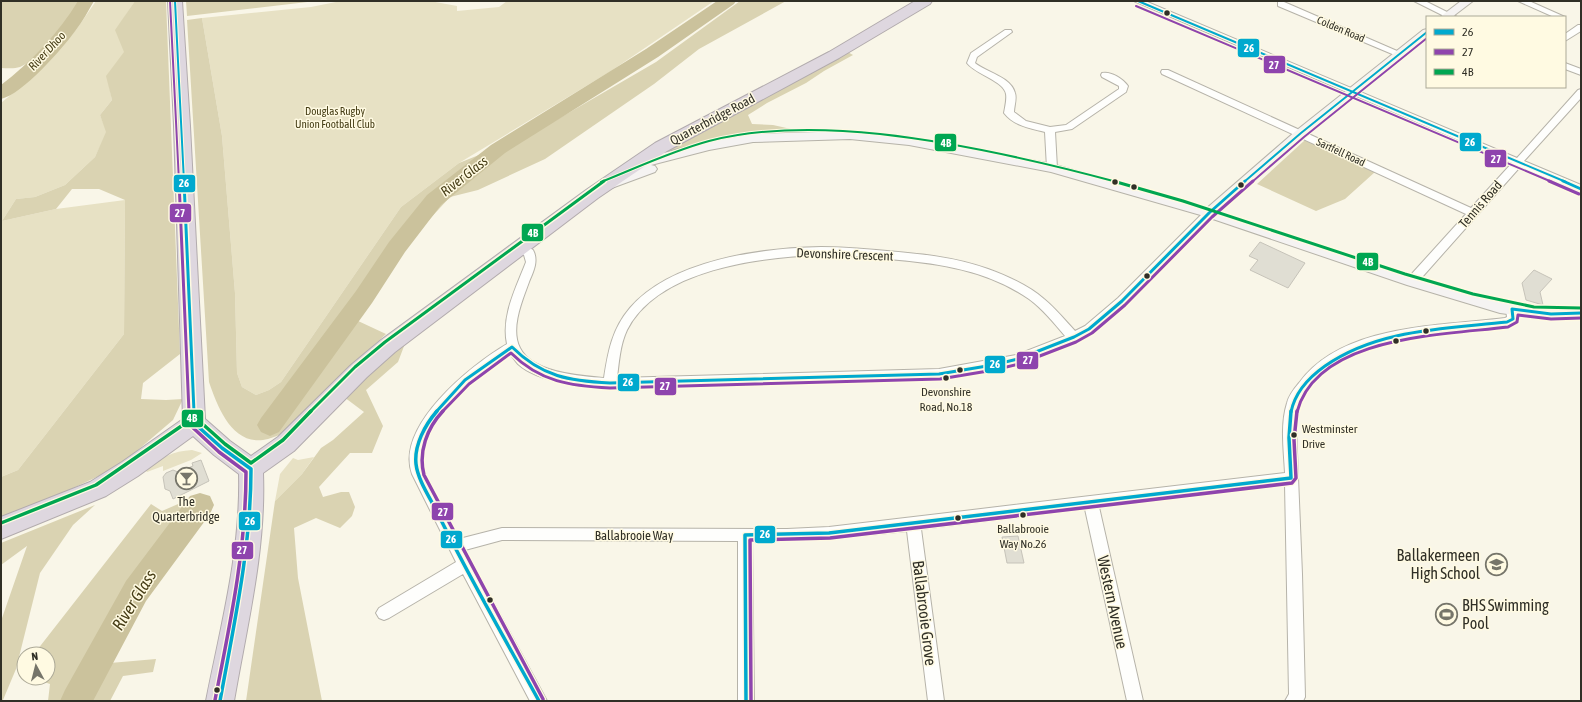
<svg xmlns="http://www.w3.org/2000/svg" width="1582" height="702" font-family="'Asap Condensed',sans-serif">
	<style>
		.green { fill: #e7e1c4 }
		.forest { fill: #dad3b2 }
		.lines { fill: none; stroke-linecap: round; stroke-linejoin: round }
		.river { fill: #cbc29c; fill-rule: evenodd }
		.building { fill: #e0ded3; stroke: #c6c3b9 }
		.street-casing { stroke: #b6b3a9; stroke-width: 2 }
		.secondary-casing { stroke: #b6b3a9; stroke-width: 2 }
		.highway-casing { stroke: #b2abad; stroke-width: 2 }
		.street { fill: #fefefc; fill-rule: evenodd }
		.secondary { fill: #f5f3f2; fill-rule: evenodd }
		.highway { fill: #ded7df; fill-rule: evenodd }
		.bus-1-far2-casing { stroke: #fffae2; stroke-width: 4 }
		.bus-1-far1-casing { stroke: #fffae2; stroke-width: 6 }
		.bus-1-casing { stroke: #fffae2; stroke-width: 6 }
		.bus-2-far2-casing { stroke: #fffae2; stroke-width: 4 }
		.bus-2-far1-casing { stroke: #fffae2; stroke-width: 6 }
		.bus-2-casing { stroke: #fffae2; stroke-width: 6 }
		.bus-3-far2-casing { stroke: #fffae2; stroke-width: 4 }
		.bus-3-far1-casing { stroke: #fffae2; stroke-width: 6 }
		.bus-3-casing { stroke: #fffae2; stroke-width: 6 }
		.bus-1-far2 { stroke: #00a9ce; stroke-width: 2 }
		.bus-1-far1 { stroke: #00a9ce; stroke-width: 3 }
		.bus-1 { stroke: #00a9ce; stroke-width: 3.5 }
		.bus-2-far2 { stroke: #8e44ad; stroke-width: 2 }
		.bus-2-far1 { stroke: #8e44ad; stroke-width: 3 }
		.bus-2 { stroke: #8e44ad; stroke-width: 3.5 }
		.bus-3-far2 { stroke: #00a651; stroke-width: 2 }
		.bus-3-far1 { stroke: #00a651; stroke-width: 3 }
		.bus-3 { stroke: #00a651; stroke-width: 3.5 }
		.bus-dot { fill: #302f26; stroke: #fffae2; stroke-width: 1.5 }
		.labels { text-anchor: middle; stroke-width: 3; stroke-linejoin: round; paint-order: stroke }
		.far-street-label { font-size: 11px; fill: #302f26; stroke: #fffae2 }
		.far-park-label { font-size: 11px; fill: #443c14; stroke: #fffae2 }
		.far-water-label { font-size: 12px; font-style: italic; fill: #463d16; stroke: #fffae2 }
		.bus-label { font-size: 12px; fill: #302f26; stroke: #fffae2 }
		.street-label { font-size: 13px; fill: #302f26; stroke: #fffae2 }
		.poi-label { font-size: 13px; fill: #302f26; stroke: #fffae2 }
		.water-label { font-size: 14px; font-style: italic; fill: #463d16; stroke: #fffae2 }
		.near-poi-label { font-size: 16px; fill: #302f26; stroke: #fffae2; text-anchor: end }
		.near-street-label { font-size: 16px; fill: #302f26; stroke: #fffae2 }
		.near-water-label { font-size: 17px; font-style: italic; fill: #463d16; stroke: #fffae2 }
		.line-badge { stroke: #fffae2; stroke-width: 1.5 }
		.badge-label { font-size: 11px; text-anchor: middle; font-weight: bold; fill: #fff }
	</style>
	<rect width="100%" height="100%" fill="#f9f6e8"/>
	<!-- green -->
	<path class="green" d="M96 1H135L116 30 125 52 107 76 112 100 100 115 107 132 95 157 65 185 35 197 16 199 2 221 56 209 125 200 124 334 18 470 1 477V103L37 73 76 30Z
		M341 1H430L457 6V11L499 7 507 1H714L611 71 459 163 401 207 281 382 269 390 256 395 242 387 237 373 235 293 222 136 202 18 311 7Z
		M192 450 202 453 191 460 163 471V466L147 472 145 470C160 458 173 451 192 450Z
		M314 457 302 474 275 501 280 474 293 458 298 460Z"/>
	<!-- forest -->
	<path class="forest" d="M1 1H97L81 2C68 21 41 58 20 67 14 69 7 68 1 68Z
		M135 1H166L180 354 143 383 141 399 166 400 183 399 173 420 118 467 54 497 1 517V477L18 470 124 334 125 200 99 189H72L56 209 2 221 16 199 35 197 65 185 95 157 106 132 100 115 112 100 106 76 124 52 115 30Z
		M186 1H316L187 16Z
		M740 1H786L699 49 654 84 545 159 478 190 450 197 358 297 356 320 386 334C363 355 340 377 317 399 306 409 297 423 285 432 280 435 274 437 268 439 233 448 218 408 209 382L187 20 202 18 222 136 235 293 237 373 242 387 256 395 269 390 281 382 401 207 459 163 534 133 656 62Z
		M846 51 853 55 824 71 806 83 767 103 748 115 752 124 773 125 791 129C747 131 715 137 674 151L670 152 668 149Z
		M1305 140 1375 172 1345 199 1316 211 1257 184Z
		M406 341 398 362 366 390 383 426 372 453H350L319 487 323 497 341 492H349L355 507 352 516 340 528 316 518 294 528 298 578 322 701H323H246L275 501 302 474 321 448 333 440 364 412 344 397Z
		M185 501 187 514 126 594 65 701H48L50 684 32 678H48V654H34L151 504 162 511Z
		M95 505 73 525 40 573 16 669 3 700 1 701V621L27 546 1 565V543Z
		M156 659 153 672 123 676 110 701H89L110 663Z"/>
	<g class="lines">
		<!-- river -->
		<path class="river" d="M78 1H94C88 11 83 21 76 30 62 49 23 94 1 99V85C31 62 58 34 78 1Z
			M717 1H736L734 4 658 57 505 153 441 205 405 252 372 303 279 432 270 436 261 432 257 425 261 418 356 291 389 242 427 195 491 145 646 49Z
			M200 493 210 496 214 505 210 514 146 601 93 701H60L65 690 126 581 190 496Z"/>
	</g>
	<!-- building -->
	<path class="building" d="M1260 242 1305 263 1288 288 1250 270 1258 260 1249 256Z
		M1534 270 1552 279 1540 292 1543 305 1526 300 1522 283Z
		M201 460 209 481 173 499 170 491 165 489 163 477 166 473 173 470 178 472 193 466 192 463Z
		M1018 536 1024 563H1007L1002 537Z"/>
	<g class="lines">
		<defs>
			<path id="street" d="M1134 1H1145L1517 158 1578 90 1581 89V98L1524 161 1581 185V192L1520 167 1416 284H1408L1406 281 1408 278 1466 214 1162 74 1161 72 1162 70H1168L1471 208 1512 163Z
				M1414 1H1425L1457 17H1446Z
				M1518 1H1529L1565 17H1554Z
				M1278 2H1284L1404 54 1400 57 1397 56 1278 6Z
				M1578 25H1581V31L1565 41V34Z
				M1005 30H1011L1012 32 977 57 975 63C986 72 1011 77 1015 93 1017 99 1014 106 1014 112L1026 121 1050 127 1066 125 1119 89V86L1102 77 1101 75 1102 73C1111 71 1123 79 1128 86L1126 92 1072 129 1055 132 1057 168 1055 170 1052 171 1047 168 1045 132C1030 128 1014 126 1004 113 1005 107 1007 100 1006 94 1004 81 975 74 967 63L971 53Z
				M1565 63 1581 69V75L1565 69Z
				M1209 210 1214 213 1213 215 1126 304 1093 332 1078 340 1018 364 993 370 939 379 610 388C583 386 539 383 518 364 515 361 513 357 510 354 476 374 407 431 426 476L459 539 502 528 787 529 829 527 1285 473C1284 451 1280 425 1287 403 1289 395 1294 389 1299 383 1342 324 1439 326 1505 318L1507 317 1506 309 1508 306 1512 305 1516 306 1519 319 1517 322 1507 326C1441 335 1297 335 1296 428L1302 574 1305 697 1303 701H1285L1289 694 1285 484 1099 507 1143 701H1127L1085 509 921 529 944 701H928L907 531 829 539 752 541 754 701H738V541L502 540 465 550 547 701H530L463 574 389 618 384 620 379 618 376 613 379 608 456 562 412 474C395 426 471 365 507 344 501 316 516 288 526 262L524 255 516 248 517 245H525L533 250C539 261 533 272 529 282 522 301 510 329 520 348 532 373 581 376 604 378 608 352 612 329 630 308 671 260 761 248 821 247 843 247 865 249 887 251 921 254 955 257 988 269 1007 276 1028 285 1044 299 1055 308 1065 320 1075 331L1085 326 1118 298 1205 211ZM821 255C843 255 865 257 888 259 938 263 987 270 1029 299 1043 309 1054 323 1065 336L1016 355 939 369 617 378C619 362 620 345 627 330 658 269 760 257 821 255Z"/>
			<path id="secondary" d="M1461 1H1473L1452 17H1440Z
				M1427 29V38L1305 136 1219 212 1417 277 1500 301 1551 308 1581 307V319L1551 320 1500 313 1407 285 1204 216 1051 172 909 145 850 139 753 142 709 150 651 165 655 166 657 169 655 172 609 189 604 190 599 189 597 186 599 183 632 171 628 170 626 167 628 164 641 159 702 143 753 134 850 131 909 137 1052 164 1207 208 1297 130 1423 30Z"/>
			<path id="highway" d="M168 1H182L190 126 205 419 230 441 251 456 278 437 351 365 381 340 586 190 655 143 829 52 915 1H932L930 4 839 58 667 151 598 198 395 352 367 377 294 451 263 473C266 551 247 625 234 701H206C221 625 241 551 239 474L214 455 193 436 138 476 106 496 1 539V517L90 482 122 462 183 419 174 126Z"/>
		</defs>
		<!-- street casing -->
		<use href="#street" class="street-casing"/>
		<!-- secondary casing -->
		<use href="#secondary" class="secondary-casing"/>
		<!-- highway casing -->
		<use href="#highway" class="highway-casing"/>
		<!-- street -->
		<use href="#street" class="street"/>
		<!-- secondary -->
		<use href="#secondary" class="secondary"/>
		<!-- highway -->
		<use href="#highway" class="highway"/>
		<defs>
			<path id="bus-1-far2" d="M175 1 184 182
				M1138 1 1566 182
				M1244 182 1301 133 1427 32"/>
			<path id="bus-1-far1" d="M184 181 194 412
				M1563 181 1581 189
				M436 412 465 380 512 347C542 377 570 381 610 383L939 374 993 365 1018 359 1074 337 1089 329 1122 301 1209 213 1245 181
				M1291 412C1295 392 1308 378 1325 366 1378 329 1444 329 1507 322L1513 319 1512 309 1551 314 1581 313"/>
			<path id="bus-1" d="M194 411V423L222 448 251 469C251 548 234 624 220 701
				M437 411C425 425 414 445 416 464 418 481 431 499 438 514 469 577 505 639 539 701
				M746 701 745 535 829 533 1291 478 1289 438 1291 411"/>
			<path id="bus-2-far2" d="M170 1 179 182
				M1136 6 1552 182
				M1252 182 1304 137 1427 38"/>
			<path id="bus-2-far1" d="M179 181 189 412
				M1549 181 1579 194
				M442 412 469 384 511 353C540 382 571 386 610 388L940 379 994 370 1019 364 1076 342 1092 333 1125 305 1212 217 1253 181
				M1297 412C1317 335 1445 335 1508 327L1517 322 1518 315 1551 319 1581 318"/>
			<path id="bus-2" d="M188 411 189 424 219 452 246 472C246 550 230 624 215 700
				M443 411C427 428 418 452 424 475L543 699
				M751 701 750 540 830 538 1292 483 1296 478 1294 440 1297 411"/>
			<path id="bus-3-far2" d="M601 182C636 168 672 151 709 141 764 127 823 128 880 134 961 143 1039 161 1117 182"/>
			<path id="bus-3-far1" d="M1113 181 1183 201 1405 274 1473 294 1534 307 1581 308
				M310 412 355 367 385 342 604 181"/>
			<path id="bus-3" d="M1 523 96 485 193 418 197 419 225 444 251 463 283 440 311 411"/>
		</defs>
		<!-- bus-1-far2 casing -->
		<use href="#bus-1-far2" class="bus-1-far2-casing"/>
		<!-- bus-1-far1 casing -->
		<use href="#bus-1-far1" class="bus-1-far1-casing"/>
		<!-- bus-1 casing -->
		<use href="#bus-1" class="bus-1-casing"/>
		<!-- bus-2-far2 casing -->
		<use href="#bus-2-far2" class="bus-2-far2-casing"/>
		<!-- bus-2-far1 casing -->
		<use href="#bus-2-far1" class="bus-2-far1-casing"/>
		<!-- bus-2 casing -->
		<use href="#bus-2" class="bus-2-casing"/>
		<!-- bus-3-far2 casing -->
		<use href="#bus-3-far2" class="bus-3-far2-casing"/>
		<!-- bus-3-far1 casing -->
		<use href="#bus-3-far1" class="bus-3-far1-casing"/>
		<!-- bus-3 casing -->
		<use href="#bus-3" class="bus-3-casing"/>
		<!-- bus-1-far2 -->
		<use href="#bus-1-far2" class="bus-1-far2"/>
		<!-- bus-1-far1 -->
		<use href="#bus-1-far1" class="bus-1-far1"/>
		<!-- bus-1 -->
		<use href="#bus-1" class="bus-1"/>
		<!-- bus-2-far2 -->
		<use href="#bus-2-far2" class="bus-2-far2"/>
		<!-- bus-2-far1 -->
		<use href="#bus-2-far1" class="bus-2-far1"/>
		<!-- bus-2 -->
		<use href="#bus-2" class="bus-2"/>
		<!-- bus-3-far2 -->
		<use href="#bus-3-far2" class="bus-3-far2"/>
		<!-- bus-3-far1 -->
		<use href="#bus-3-far1" class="bus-3-far1"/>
		<!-- bus-3 -->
		<use href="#bus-3" class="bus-3"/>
	</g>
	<!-- icons -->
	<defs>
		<symbol id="bar-ring" viewBox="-11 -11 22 22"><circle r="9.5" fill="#fffae2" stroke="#76756a" stroke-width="1.5"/><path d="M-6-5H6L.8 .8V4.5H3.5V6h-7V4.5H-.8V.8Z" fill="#76756a"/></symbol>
		<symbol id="school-ring" viewBox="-11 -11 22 22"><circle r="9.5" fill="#fffae2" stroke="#76756a" stroke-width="1.5"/><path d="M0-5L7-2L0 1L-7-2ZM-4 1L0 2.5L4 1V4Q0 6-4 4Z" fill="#76756a"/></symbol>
		<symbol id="stadium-ring" viewBox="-11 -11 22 22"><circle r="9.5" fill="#fffae2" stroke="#76756a" stroke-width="1.5"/><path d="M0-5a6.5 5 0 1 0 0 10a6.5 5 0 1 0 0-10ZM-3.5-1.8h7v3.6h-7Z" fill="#76756a"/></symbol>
	</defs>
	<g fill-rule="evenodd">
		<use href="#bar-ring" x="174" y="466" width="25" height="25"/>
		<use href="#school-ring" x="1484" y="552" width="25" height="25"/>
		<use href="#stadium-ring" x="1434" y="602" width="25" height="25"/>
	</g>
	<!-- markers -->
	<g class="bus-dot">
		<circle cx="1167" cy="13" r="3.5"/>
		<circle cx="1115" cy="182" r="3.5"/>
		<circle cx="1241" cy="185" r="3.5"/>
		<circle cx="1134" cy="187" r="3.5"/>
		<circle cx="1147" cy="276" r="3.5"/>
		<circle cx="1426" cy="331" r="3.5"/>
		<circle cx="1396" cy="341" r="3.5"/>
		<circle cx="960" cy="370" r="3.5"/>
		<circle cx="946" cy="378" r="3.5"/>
		<circle cx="1294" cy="435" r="3.5"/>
		<circle cx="1023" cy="515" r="3.5"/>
		<circle cx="958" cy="518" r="3.5"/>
		<circle cx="490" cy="600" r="3.5"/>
		<circle cx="217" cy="690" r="3.5"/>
	</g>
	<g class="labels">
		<!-- far-street labels -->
		<g class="far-street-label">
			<text transform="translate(1341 29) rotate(23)" y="4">Colden Road</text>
			<text transform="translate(1341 152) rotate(25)" y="4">Sartfell Road</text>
		</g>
		<!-- far-park labels -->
		<g class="far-park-label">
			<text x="335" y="115">Douglas Rugby<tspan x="335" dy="13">Union Football Club</tspan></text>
		</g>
		<!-- far-water labels -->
		<g class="far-water-label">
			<text transform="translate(47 51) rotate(-47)" y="4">River Dhoo</text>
		</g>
		<!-- bus labels -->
		<g class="bus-label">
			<text x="946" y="396">Devonshire<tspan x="946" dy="15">Road, No.18</tspan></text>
			<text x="1302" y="433" text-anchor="start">Westminster<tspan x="1302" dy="15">Drive</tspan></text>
			<text x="1023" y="533">Ballabrooie<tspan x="1023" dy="15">Way No.26</tspan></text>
		</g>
		<!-- street labels -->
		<g class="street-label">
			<text transform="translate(712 119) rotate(-28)" y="5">Quarterbridge Road</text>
			<text transform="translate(1480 204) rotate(-49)" y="5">Tennis Road</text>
			<text transform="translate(845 254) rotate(2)" y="5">Devonshire Crescent</text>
			<text x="634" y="540">Ballabrooie Way</text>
		</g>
		<!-- poi labels -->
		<g class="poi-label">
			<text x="186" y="506">The<tspan x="186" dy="15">Quarterbridge</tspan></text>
		</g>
		<!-- water labels -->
		<g class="water-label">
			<text transform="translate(464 176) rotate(-38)" y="5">River Glass</text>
		</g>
		<!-- near-poi labels -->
		<g class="near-poi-label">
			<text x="1480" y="561">Ballakermeen<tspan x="1480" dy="18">High School</tspan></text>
			<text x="1462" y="611" text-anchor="start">BHS Swimming<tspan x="1462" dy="18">Pool</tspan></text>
		</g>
		<!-- near-street labels -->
		<g class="near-street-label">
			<text transform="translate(1113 602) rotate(78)" y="6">Western Avenue</text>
			<text transform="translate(925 613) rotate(83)" y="6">Ballabrooie Grove</text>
		</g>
		<!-- near-water labels -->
		<g class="near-water-label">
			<text transform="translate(134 600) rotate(-58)" y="6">River Glass</text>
		</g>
	</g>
	<g class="line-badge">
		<rect x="1237" y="38" width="23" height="20" rx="4" fill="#00a9ce"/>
		<rect x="1263" y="55" width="23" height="19" rx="4" fill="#8e44ad"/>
		<rect x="1459" y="132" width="23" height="20" rx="4" fill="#00a9ce"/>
		<rect x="934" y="133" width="23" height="19" rx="4" fill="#00a651"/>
		<rect x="1484" y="149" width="23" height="19" rx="4" fill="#8e44ad"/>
		<rect x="173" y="174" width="23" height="19" rx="4" fill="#00a9ce"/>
		<rect x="169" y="203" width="23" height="20" rx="4" fill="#8e44ad"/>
		<rect x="521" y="223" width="23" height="19" rx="4" fill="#00a651"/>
		<rect x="1356" y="252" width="23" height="19" rx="4" fill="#00a651"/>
		<rect x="1016" y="351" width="23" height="19" rx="4" fill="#8e44ad"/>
		<rect x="984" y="355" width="22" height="19" rx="4" fill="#00a9ce"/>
		<rect x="617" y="373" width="23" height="19" rx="4" fill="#00a9ce"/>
		<rect x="654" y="377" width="23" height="19" rx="4" fill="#8e44ad"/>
		<rect x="181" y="409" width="23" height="19" rx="4" fill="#00a651"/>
		<rect x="431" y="502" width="23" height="19" rx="4" fill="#8e44ad"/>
		<rect x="238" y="511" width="23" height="20" rx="4" fill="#00a9ce"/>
		<rect x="754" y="525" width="22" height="19" rx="4" fill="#00a9ce"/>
		<rect x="440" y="530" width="23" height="19" rx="4" fill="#00a9ce"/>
		<rect x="231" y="541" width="23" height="19" rx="4" fill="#8e44ad"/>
	</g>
	<g class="badge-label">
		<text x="1249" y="52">26</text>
		<text x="1274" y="69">27</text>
		<text x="1470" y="146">26</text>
		<text x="946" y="147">4B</text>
		<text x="1496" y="163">27</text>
		<text x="184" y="187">26</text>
		<text x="180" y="217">27</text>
		<text x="533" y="237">4B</text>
		<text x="1368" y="266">4B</text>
		<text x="1028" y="364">27</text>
		<text x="995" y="368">26</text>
		<text x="628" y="386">26</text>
		<text x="665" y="390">27</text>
		<text x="192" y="422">4B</text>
		<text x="443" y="516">27</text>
		<text x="250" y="525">26</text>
		<text x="765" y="538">26</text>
		<text x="451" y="543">26</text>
		<text x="242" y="554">27</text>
	</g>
	<!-- border -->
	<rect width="1582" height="702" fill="none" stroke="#302f26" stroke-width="4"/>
	<!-- legend -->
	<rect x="1426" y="16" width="140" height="72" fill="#fffae2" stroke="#aca997"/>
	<rect x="1434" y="29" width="20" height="6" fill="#00a9ce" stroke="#aca997"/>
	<text x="1462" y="36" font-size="12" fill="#302f26">26</text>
	<rect x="1434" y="49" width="20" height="6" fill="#8e44ad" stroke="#aca997"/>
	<text x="1462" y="56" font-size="12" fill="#302f26">27</text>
	<rect x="1434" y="69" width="20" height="6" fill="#00a651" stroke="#aca997"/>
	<text x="1462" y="76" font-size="12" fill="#302f26">4B</text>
	<!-- north arrow -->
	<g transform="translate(36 666) rotate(353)"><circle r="19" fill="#fffae2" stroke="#aca997"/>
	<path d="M0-3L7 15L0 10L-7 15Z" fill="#76756a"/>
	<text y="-6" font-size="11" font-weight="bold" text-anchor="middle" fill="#302f26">N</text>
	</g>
</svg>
